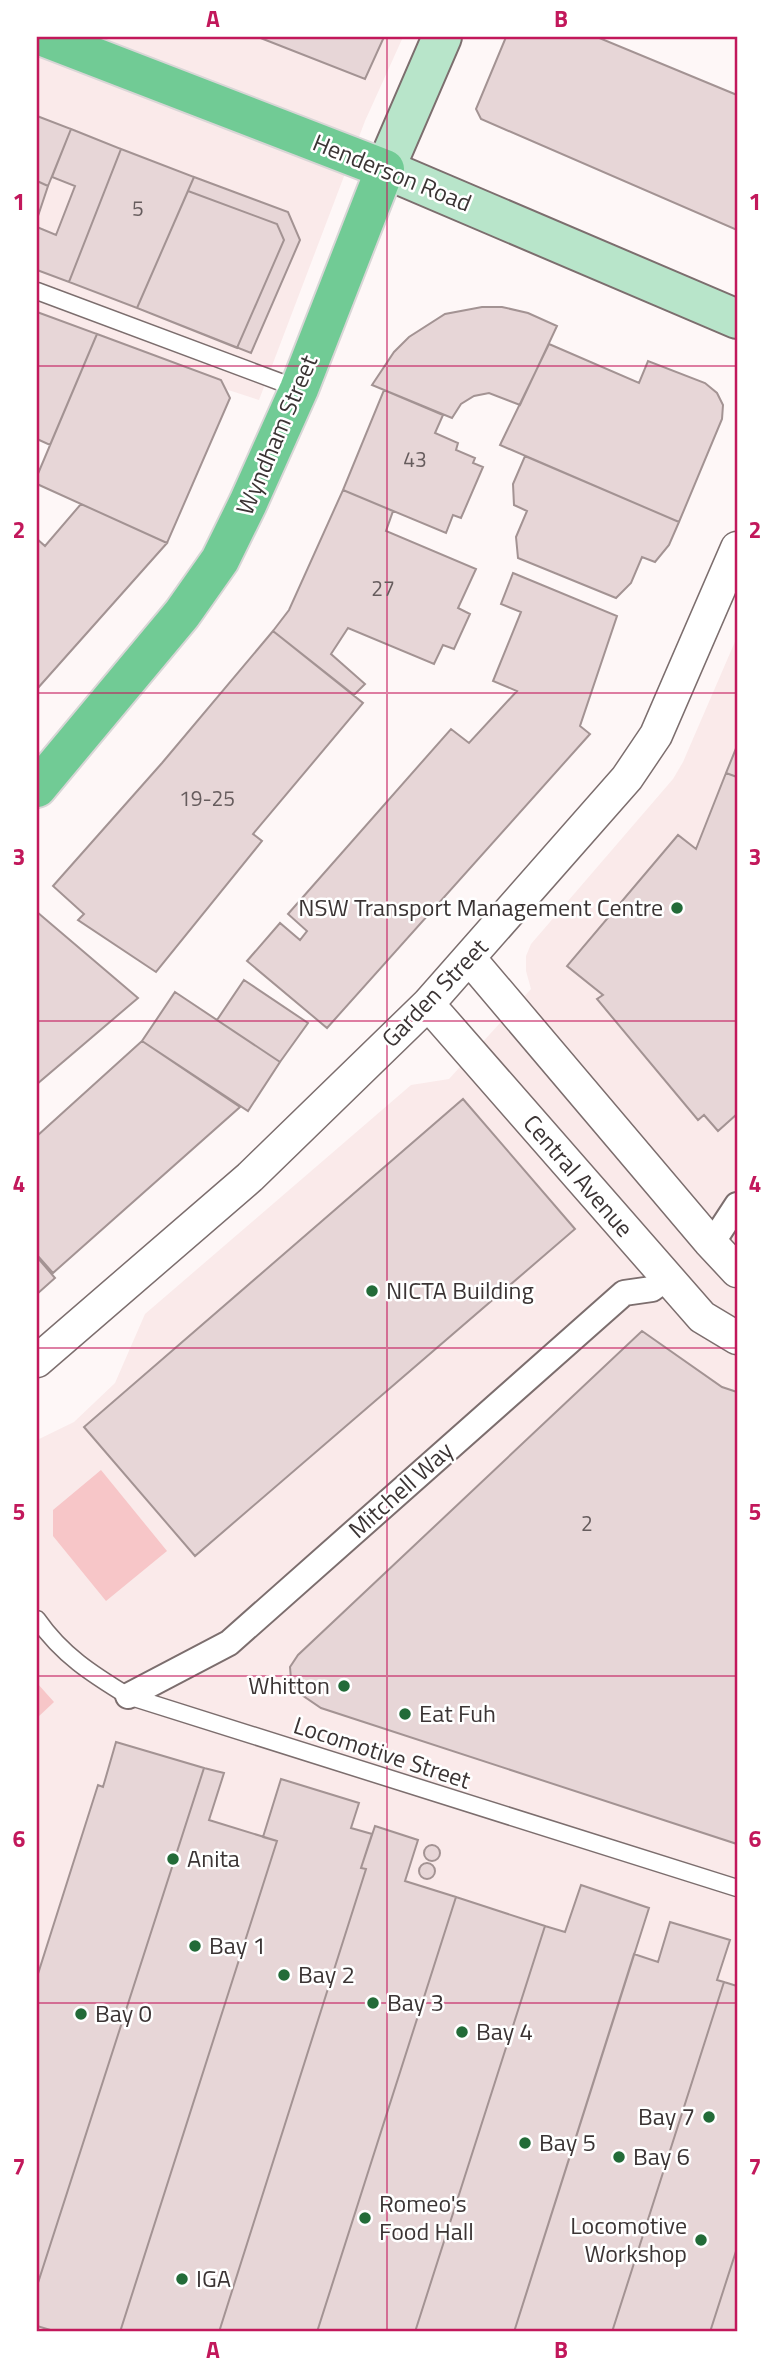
<svg xmlns="http://www.w3.org/2000/svg" width="774" height="2369" font-family="'Titillium Web',sans-serif">
	<style>
		.built { fill: #faeaea }
		.green { fill: #f7c6c8 }
		.building { fill: #e7d6d7; stroke: #a39393; stroke-width: 2 }
		.lines { fill: none; stroke-linecap: round; stroke-linejoin: round }
		.service-casing { stroke: #7c6e6e; stroke-width: 19 }
		.pedestrian-casing { stroke: #7c6e6e; stroke-width: 28 }
		.minor-casing { stroke: #7c6e6e; stroke-width: 35 }
		.secondary-casing { stroke: #7c6e6e; stroke-width: 42 }
		.primary-casing { stroke: #d8d6d6; stroke-width: 42 }
		.service { stroke: #fff; stroke-width: 16 }
		.pedestrian { stroke: #fff; stroke-width: 24 }
		.minor { stroke: #fff; stroke-width: 32 }
		.secondary { stroke: #b8e5ca; stroke-width: 38 }
		.primary { stroke: #71cb95; stroke-width: 38 }
		.grid { fill: none; stroke: #c2185b; stroke-width: 2; stroke-opacity: 0.55 }
		.poi-dot { fill: #236b38; stroke: #fff; stroke-width: 2.5 }
		.labels { text-anchor: middle; stroke-width: 5; stroke-linejoin: round; paint-order: stroke }
		.number-label { font-size: 21px; fill: #665c5d }
		.street-label { font-size: 24px; fill: #3b3434; stroke: #fff }
		.poi-label { font-size: 24px; fill: #3b3434; stroke: #fff; text-anchor: start }
		.neatline { fill: none; stroke: #c2185b; stroke-width: 2.5 }
		.grid-label { font-size: 23px; text-anchor: middle; font-weight: bold; fill: #c2185b }
	</style>
	<rect width="100%" height="100%" fill="#fef7f7"/>
	<!-- built -->
	<path class="built" d="M37 37H403L365 121 259 400 37 328Z
		M737 637V2332H37V1440L74 1422 115 1383 145 1314 411 1085 449 1079 531 989 526 971V956L531 944 673 779 683 762Z"/>
	<!-- green -->
	<path class="green" d="M101 1470 167 1551 106 1601 53 1536V1510Z
		M37 1683 54 1702 37 1718Z"/>
	<!-- building -->
	<path class="building" d="M258 37H384L365 79Z
		M506 37H597L737 95V230L481 119 476 109Z
		M37 116 71 129 48 186 37 181Z
		M71 129 121 149 69 282 37 270V227L56 235 75 186 52 177Z
		M121 149 194 177 137 308 69 282Z
		M194 177 288 212 300 240 251 353 137 308Z
		M37 181 48 186 37 219Z
		M188 191 277 224 284 240 237 348 137 308Z
		M482 307H502L528 313 557 326 520 405 489 393 474 396 461 404 452 418 372 385 394 352 409 337 445 314Z
		M37 312 97 334 50 445 37 439Z
		M97 334 221 380 230 398 167 543 37 484V476Z
		M549 344 639 383 648 361 705 383 717 393 723 405 722 419 679 522 500 445Z
		M384 390 443 415 435 433 458 443 456 450 475 458 473 463 483 467 461 518 453 515 446 533 343 490Z
		M525 456 679 522 669 545 655 562 642 557 631 583 616 598 518 558 516 537 527 511 514 505 513 484Z
		M343 490 393 511 386 531 476 569 458 608 470 614 454 649 443 645 434 664 348 628 331 654 365 684 354 695 273 631 289 610Z
		M81 504 167 543 37 689V539L45 546Z
		M513 573 617 616 580 726 590 734 327 1028 247 961 280 923 300 940 307 931 288 914 451 729 469 743 517 691 493 681 521 612 501 604Z
		M273 631 363 703 253 834 262 841 156 972 78 920 84 914 53 886 162 763Z
		M737 746V777L726 773Z
		M726 773 737 777V1114L718 1131 704 1115 698 1120 597 999 603 995 567 966 678 835 696 849Z
		M37 912 138 998 37 1084Z
		M244 980 308 1023 280 1062 217 1020Z
		M175 992 280 1062 248 1111 142 1041Z
		M142 1041 240 1107 53 1273 37 1255V1136Z
		M463 1099 575 1229 195 1556 84 1427Z
		M37 1257 55 1278 37 1294Z
		M642 1331 722 1387 737 1392V1844L321 1708 299 1693 291 1679 290 1667 298 1655Z
		M116 1742 204 1768 37 2286V1977L98 1785 103 1787Z
		M204 1768 224 1773 209 1820 277 1841 120 2332H57L37 2326V2286Z
		M281 1779 359 1803 351 1828 372 1834 361 1868 366 1869 219 2332H120L277 1841 263 1837Z
		M375 1826 418 1840 405 1881 456 1897 317 2332H219L366 1869 361 1868Z
		M424 1853a8 8 0 1 1 16 0a8 8 0 1 1-16 0Z
		M419 1871a8 8 0 1 1 16 0a8 8 0 1 1-16 0Z
		M581 1885 649 1908 514 2332H415L545 1926 565 1932Z
		M456 1897 545 1926 415 2332H317Z
		M670 1922 730 1940 717 1980 724 1982 612 2332H514L634 1954 658 1962Z
		M724 1982 737 1986V2248L710 2332H612Z
		M737 2248V2332H710Z"/>
	<g class="lines">
		<defs>
			<path id="service" d="M37 291 299 389
				M37 1619C62 1655 92 1674 128 1696L737 1888"/>
			<path id="pedestrian" d="M718 1234 737 1205
				M128 1696 229 1643 624 1293 652 1289 667 1278"/>
			<path id="minor" d="M470 959 709 1241 737 1271
				M428 1004 702 1317 737 1338
				M37 1361 250 1177 428 1004 627 778 656 735 737 548"/>
			<path id="secondary" d="M442 37 385 169 737 319"/>
			<path id="primary" d="M37 788 182 614 220 560 248 503 299 389 385 169 43 37"/>
		</defs>
		<!-- service casing -->
		<use href="#service" class="service-casing"/>
		<!-- pedestrian casing -->
		<use href="#pedestrian" class="pedestrian-casing"/>
		<!-- minor casing -->
		<use href="#minor" class="minor-casing"/>
		<!-- secondary casing -->
		<use href="#secondary" class="secondary-casing"/>
		<!-- primary casing -->
		<use href="#primary" class="primary-casing"/>
		<!-- service -->
		<use href="#service" class="service"/>
		<!-- pedestrian -->
		<use href="#pedestrian" class="pedestrian"/>
		<!-- minor -->
		<use href="#minor" class="minor"/>
		<!-- secondary -->
		<use href="#secondary" class="secondary"/>
		<!-- primary -->
		<use href="#primary" class="primary"/>
	</g>
	<!-- grid -->
	<path class="grid" d="M387 37V2332M37 366H737M37 693H737M37 1021H737M37 1348H737M37 1676H737M37 2003H737"/>
	<!-- markers -->
	<g class="poi-dot">
		<circle cx="677" cy="908" r="7"/>
		<circle cx="372" cy="1291" r="7"/>
		<circle cx="344" cy="1686" r="7"/>
		<circle cx="405" cy="1714" r="7"/>
		<circle cx="173" cy="1859" r="7"/>
		<circle cx="195" cy="1946" r="7"/>
		<circle cx="284" cy="1975" r="7"/>
		<circle cx="373" cy="2003" r="7"/>
		<circle cx="81" cy="2014" r="7"/>
		<circle cx="462" cy="2032" r="7"/>
		<circle cx="709" cy="2117" r="7"/>
		<circle cx="525" cy="2143" r="7"/>
		<circle cx="619" cy="2157" r="7"/>
		<circle cx="365" cy="2218" r="7"/>
		<circle cx="701" cy="2240" r="7"/>
		<circle cx="182" cy="2279" r="7"/>
	</g>
	<g class="labels">
		<!-- number labels -->
		<g class="number-label">
			<text x="138" y="216">5</text>
			<text x="415" y="467">43</text>
			<text x="383" y="596">27</text>
			<text x="207" y="806">19-25</text>
			<text x="587" y="1531">2</text>
		</g>
		<!-- street labels -->
		<g class="street-label">
			<text transform="translate(392 173) rotate(22)" y="8">Henderson Road</text>
			<text transform="translate(277 435) rotate(-67)" y="8">Wyndham Street</text>
			<text transform="translate(435 993) rotate(-46)" y="8">Garden Street</text>
			<text transform="translate(578 1176) rotate(49)" y="8">Central Avenue</text>
			<text transform="translate(401 1490) rotate(-42)" y="8">Mitchell Way</text>
			<text transform="translate(382 1753) rotate(18)" y="8">Locomotive Street</text>
		</g>
		<!-- poi labels -->
		<g class="poi-label">
			<text x="663" y="916" text-anchor="end">NSW Transport Management Centre</text>
			<text x="386" y="1299">NICTA Building</text>
			<text x="330" y="1694" text-anchor="end">Whitton</text>
			<text x="419" y="1722">Eat Fuh</text>
			<text x="187" y="1867">Anita</text>
			<text x="209" y="1954">Bay 1</text>
			<text x="298" y="1983">Bay 2</text>
			<text x="387" y="2011">Bay 3</text>
			<text x="95" y="2022">Bay 0</text>
			<text x="476" y="2040">Bay 4</text>
			<text x="695" y="2125" text-anchor="end">Bay 7</text>
			<text x="539" y="2151">Bay 5</text>
			<text x="633" y="2165">Bay 6</text>
			<text x="379" y="2212">Romeo's<tspan x="379" dy="28">Food Hall</tspan></text>
			<text x="687" y="2234" text-anchor="end">Locomotive<tspan x="687" dy="28">Workshop</tspan></text>
			<text x="196" y="2287">IGA</text>
		</g>
	</g>
	<!-- border -->
	<rect width="774" height="2369" fill="none" stroke="#ffffff" stroke-width="77"/>
	<rect x="38" y="38" width="698" height="2292" class="neatline"/>
	<g class="grid-label">
		<text x="213" y="27">A</text>
		<text x="561" y="27">B</text>
		<text x="19" y="210">1</text>
		<text x="755" y="210">1</text>
		<text x="19" y="538">2</text>
		<text x="755" y="538">2</text>
		<text x="19" y="865">3</text>
		<text x="755" y="865">3</text>
		<text x="19" y="1192">4</text>
		<text x="755" y="1192">4</text>
		<text x="19" y="1520">5</text>
		<text x="755" y="1520">5</text>
		<text x="19" y="1847">6</text>
		<text x="755" y="1847">6</text>
		<text x="19" y="2175">7</text>
		<text x="755" y="2175">7</text>
		<text x="213" y="2358">A</text>
		<text x="561" y="2358">B</text>
	</g>
</svg>
